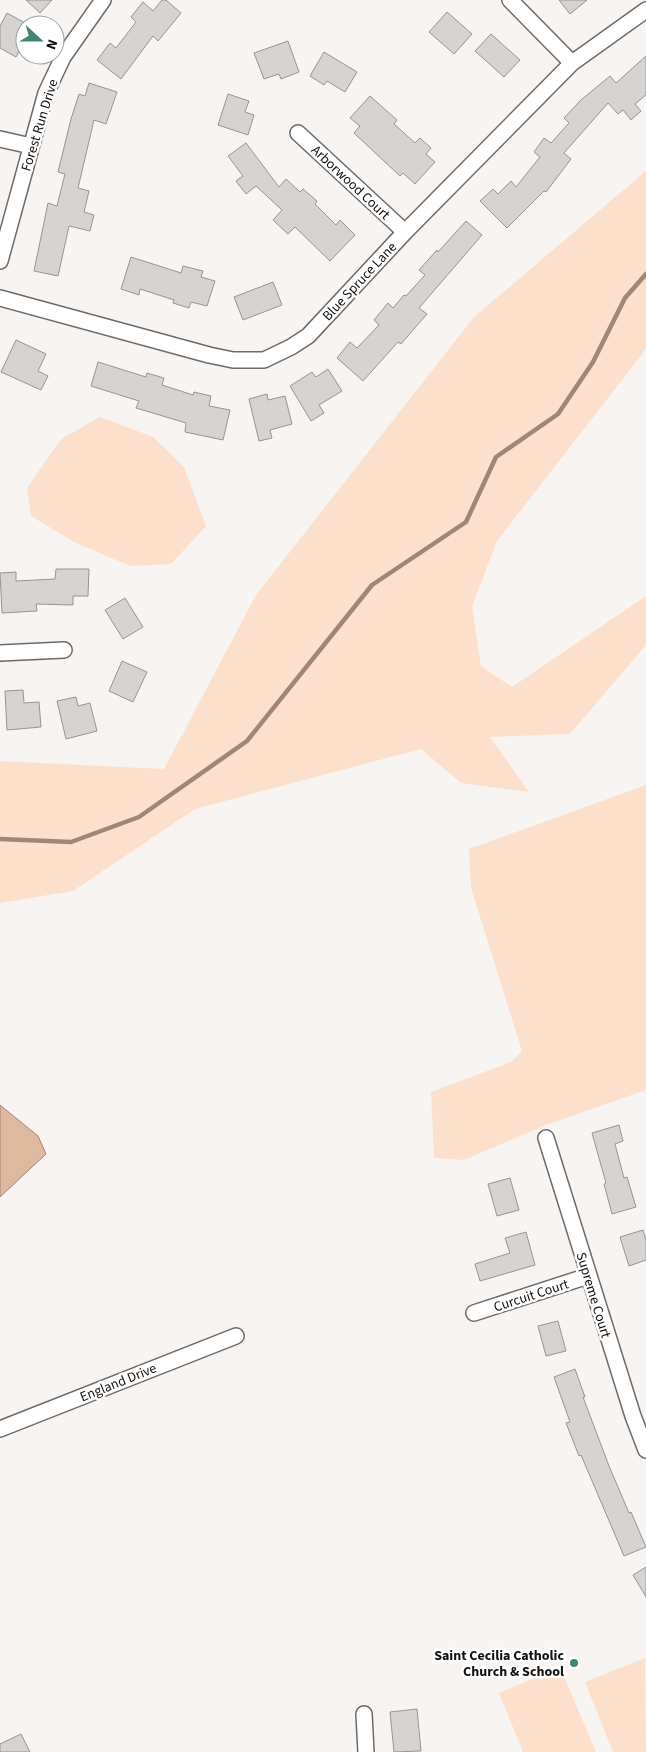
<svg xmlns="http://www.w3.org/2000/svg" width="646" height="1752" font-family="'Source Sans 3',sans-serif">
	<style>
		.green { fill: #fde0cb }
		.water { fill: #ddb9a0; stroke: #a08775 }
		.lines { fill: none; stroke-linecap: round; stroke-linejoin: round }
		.stream { stroke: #a08775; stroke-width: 4.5 }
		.building { fill: #d6d3d0; stroke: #989492 }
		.minor-casing { stroke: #6e6a68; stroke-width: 18 }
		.minor { stroke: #fff; stroke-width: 15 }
		.poi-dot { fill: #418375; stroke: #fff; stroke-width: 2 }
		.labels { text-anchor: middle; stroke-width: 5; stroke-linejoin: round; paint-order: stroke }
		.street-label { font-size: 14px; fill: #121110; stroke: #fff }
		.poi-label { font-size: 14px; font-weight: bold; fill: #121110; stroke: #fff; text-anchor: end }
	</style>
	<rect width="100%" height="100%" fill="#f8f4f2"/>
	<!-- green -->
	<path class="green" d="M646 171V349L497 541 472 606 481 666 512 687 646 596V645L570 734 490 737 529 792 461 783 421 749 195 809 73 891 0 903V761L164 769 256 595 474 317Z
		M100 417 153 437 184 467 206 526 171 564 130 566 74 542 31 516 27 488 61 439Z
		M646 785V1090L546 1125 464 1160 434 1158 431 1092 511 1062 522 1051 471 888 469 849Z
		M645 1658 646 1752H613L585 1682Z
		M560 1667 596 1752H523L499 1693Z"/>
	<!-- water -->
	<path class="water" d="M0 1105 38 1136 46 1154 0 1197Z"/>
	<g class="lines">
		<!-- stream -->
		<path class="stream" d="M0 839 71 842 139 817 247 741 372 585 466 522 496 457 558 414 593 362 625 298 646 274"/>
	</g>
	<!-- building -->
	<path class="building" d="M26 0H52L40 13Z
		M162 0H166L181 13 158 41 153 36 121 79 97 60 110 43 116 48 136 22 131 17 143 2 153 11Z
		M559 0H587L570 14Z
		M447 12 472 34 454 54 429 32Z
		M7 13 27 24 25 25 20 37 25 40 16 57 0 48V26Z
		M491 34 520 60 504 77 475 51Z
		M288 41 299 72 281 79 279 74 264 79 254 53Z
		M324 52 357 72 345 92 327 81 324 85 310 76Z
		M646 56V95L635 104 641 111 631 120 623 110 618 114 608 103 564 153 571 159 546 192 544 191 507 228 480 201 493 189 498 194 511 181 516 187 540 157 534 152 544 138 551 143 569 123 564 118 581 100 610 76 616 83Z
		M89 83 117 92 106 124 94 120 78 188 89 191 84 212 94 215 90 231 69 226 58 276 34 271 48 203 57 206 65 174 58 172 71 119 79 94 85 96Z
		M228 94 249 101 245 112 254 115 248 135 218 125Z
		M370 96 397 120 394 124 415 143 420 138 431 148 426 154 435 162 415 184 403 173 400 176 354 133 360 126 350 118Z
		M246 143 279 187 286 179 300 192 303 189 317 201 315 204 336 225 340 220 355 235 330 261 295 227 288 234 273 220 282 210 256 186 246 194 236 181 243 176 228 156Z
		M466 221 482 235 419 308 427 314 401 344 398 342 363 381 337 358 350 342 357 348 379 325 374 320 388 303 393 308 404 295 406 296 425 275 419 270 437 250 438 252Z
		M131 257 181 273 183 266 203 271 201 277 215 281 207 306 191 302 189 308 173 303 174 300 140 289 139 295 121 289Z
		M273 282 282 305 243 320 234 297Z
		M16 340 46 354 38 371 48 376 41 390 1 372Z
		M98 362 146 377 147 373 164 378 162 385 193 395 194 392 211 396 209 406 230 410 223 440 185 432 186 423 136 408 139 401 91 386Z
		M328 369 342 391 319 405 324 413 311 421 290 386 312 372 316 377Z
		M267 394 268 400 285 396 292 424 270 430 272 438 259 441 249 399Z
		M56 569H89L88 596H73V605L36 604 37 611 2 613 0 573 16 572V581L55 579Z
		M125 598 143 627 123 639 105 610Z
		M122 661 147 672 133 702 109 691Z
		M23 690 24 703 39 702 41 727 7 730 5 691Z
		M76 697 78 706 90 703 97 731 66 739 57 701Z
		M619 1125 623 1141 615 1144 624 1178 627 1177 636 1207 612 1214 604 1184 606 1183 592 1133Z
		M510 1178 519 1210 497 1216 488 1184Z
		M643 1230 646 1240V1260L629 1266 620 1237Z
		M526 1232 535 1265 480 1281 475 1264 510 1253 505 1238Z
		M558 1321 566 1351 546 1356 538 1326Z
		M575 1369 585 1397H583L609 1466 629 1513 631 1512 646 1547 624 1556 581 1455 579 1456 566 1423 570 1422 554 1377Z
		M646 1567V1597L633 1575Z
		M417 1709 421 1751 394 1752 390 1712Z
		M21 1734 30 1752H0V1744Z"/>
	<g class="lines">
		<defs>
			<path id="minor" d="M510 0 572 63
				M298 133 405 232
				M0 139 31 146
				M0 261 46 93 63 57 103 0
				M0 298 209 355 233 360H264L291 347 308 336 405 232 572 63 646 10
				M0 653 64 650
				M546 1138 633 1416 646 1450
				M474 1313 588 1276
				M0 1429 236 1336
				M364 1714 366 1752"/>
		</defs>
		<!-- minor casing -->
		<use href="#minor" class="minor-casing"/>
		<!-- minor -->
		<use href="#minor" class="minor"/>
	</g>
	<!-- markers -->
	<circle class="poi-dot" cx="574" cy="1663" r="5"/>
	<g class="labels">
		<!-- street labels -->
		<g class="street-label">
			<text transform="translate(39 125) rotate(-73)" y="5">Forest Run Drive</text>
			<text transform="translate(351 182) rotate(43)" y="5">Arborwood Court</text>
			<text transform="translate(359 281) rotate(-47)" y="5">Blue Spruce Lane</text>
			<text transform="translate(531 1295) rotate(-18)" y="5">Curcuit Court</text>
			<text transform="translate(594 1295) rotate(73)" y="5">Supreme Court</text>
			<text transform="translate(118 1382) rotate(-22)" y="5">England Drive</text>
		</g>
		<!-- poi labels -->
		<g class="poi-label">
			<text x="564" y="1660">Saint Cecilia Catholic<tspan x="564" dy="16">Church &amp; School</tspan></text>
		</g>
	</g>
	<!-- north arrow -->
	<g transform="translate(40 40) rotate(111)"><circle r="24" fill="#ffffff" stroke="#a0a09f"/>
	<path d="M0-4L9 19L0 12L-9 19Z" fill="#418375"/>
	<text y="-8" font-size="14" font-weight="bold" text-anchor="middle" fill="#121110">N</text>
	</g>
</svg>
